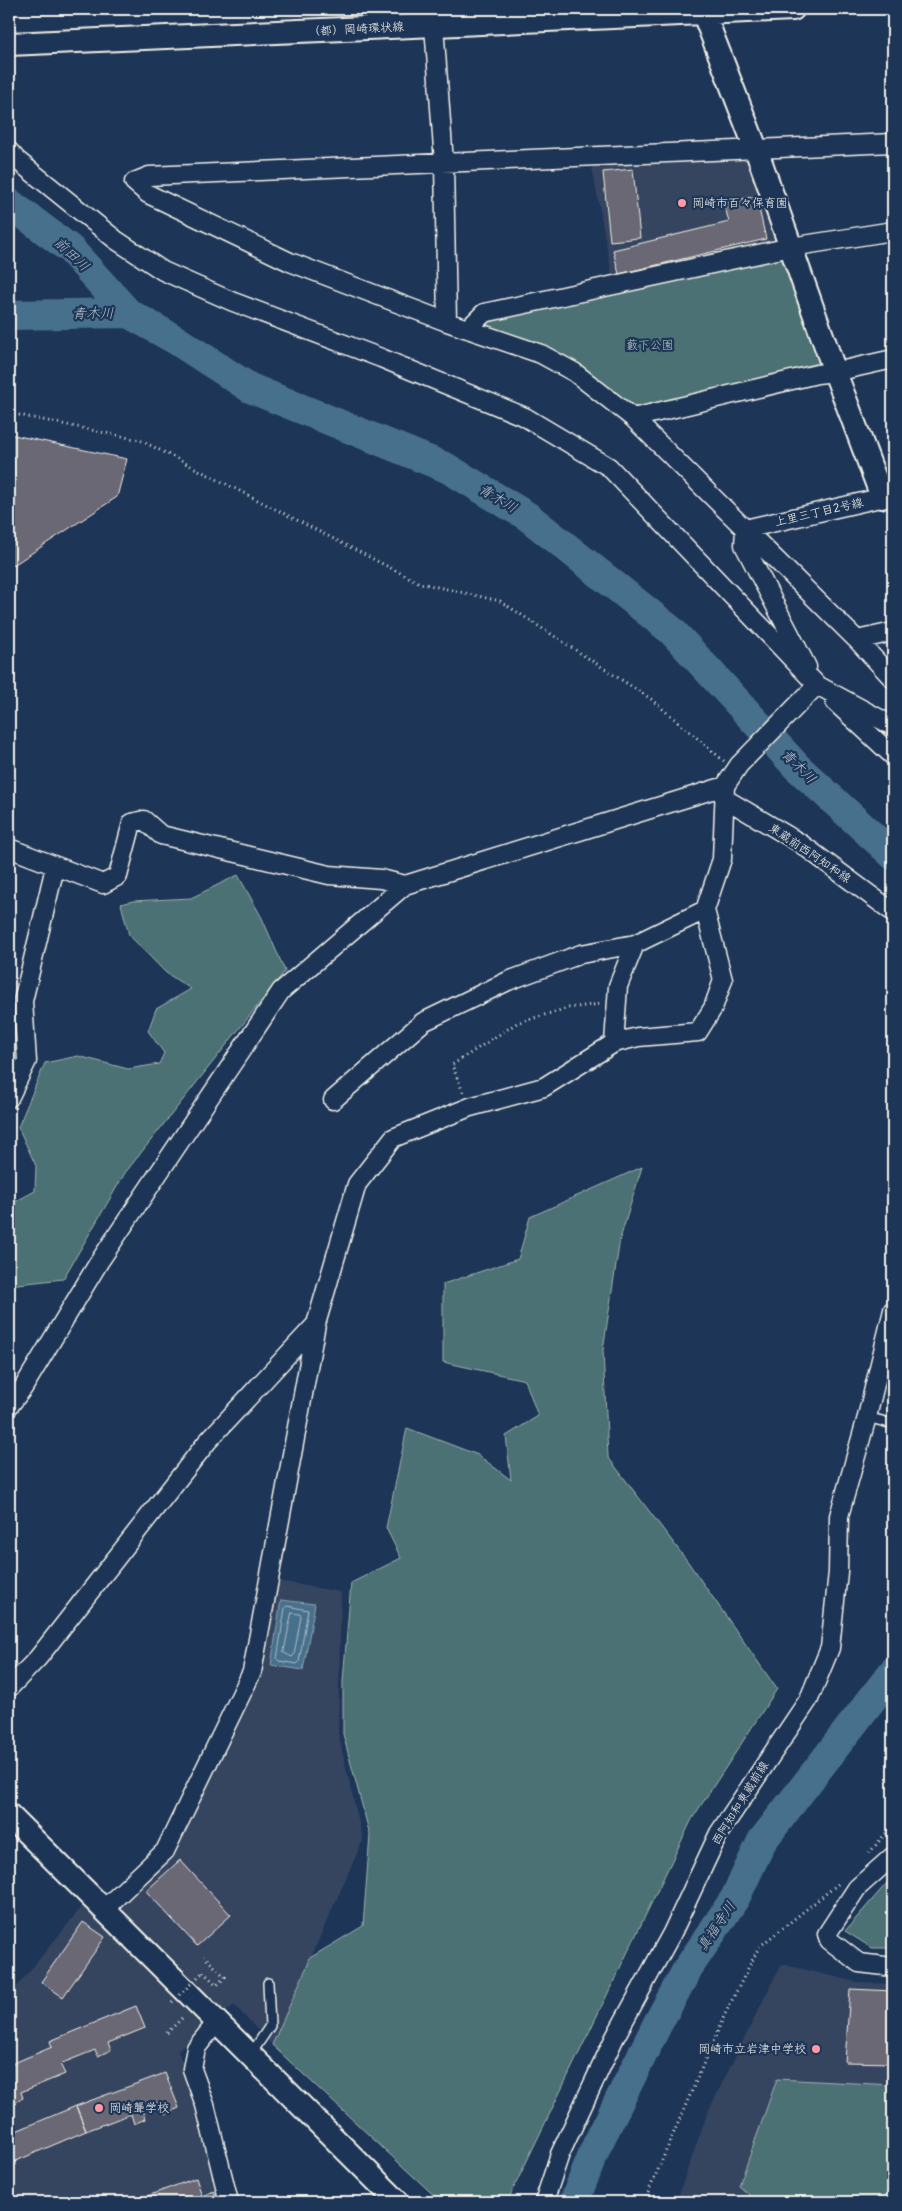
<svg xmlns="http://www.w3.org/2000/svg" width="902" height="2211" font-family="Delius,'Klee One',sans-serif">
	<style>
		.built { fill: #344460 }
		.green { fill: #4b7174; stroke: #a0b1ae }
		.water { fill: #46708d; stroke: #8ca4b1 }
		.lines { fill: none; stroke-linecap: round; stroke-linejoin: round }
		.shore { stroke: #aebdc4; stroke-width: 1 }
		.river { stroke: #46708d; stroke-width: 30 }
		.building { fill: #6b6875; stroke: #f4f1e8 }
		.service-casing { stroke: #f4f1e8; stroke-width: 12 }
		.minor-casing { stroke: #f4f1e8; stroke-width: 21 }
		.tertiary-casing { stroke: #f4f1e8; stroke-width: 26 }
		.path { stroke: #f4f1e8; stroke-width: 3; stroke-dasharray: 1 4; stroke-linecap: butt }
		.service { stroke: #1d3557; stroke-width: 9 }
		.minor { stroke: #1d3557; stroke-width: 18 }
		.tertiary { stroke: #1d3557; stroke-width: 22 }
		.path-bridge { stroke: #f4f1e8; stroke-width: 3; stroke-dasharray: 1 4; stroke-linecap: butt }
		.poi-dot { fill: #ff9aa2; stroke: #1d3557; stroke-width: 2 }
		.labels { text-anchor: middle; stroke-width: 4.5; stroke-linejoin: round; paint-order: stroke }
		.street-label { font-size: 12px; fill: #f4f1e8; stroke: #1d3557 }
		.poi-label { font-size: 12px; fill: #f4f1e8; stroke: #1d3557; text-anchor: start }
		.park-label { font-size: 12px; fill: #b9c4bf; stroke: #1d3557 }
		.water-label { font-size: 14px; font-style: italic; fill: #b7c4c8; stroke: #1d3557 }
	</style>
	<rect width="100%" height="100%" fill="#1d3557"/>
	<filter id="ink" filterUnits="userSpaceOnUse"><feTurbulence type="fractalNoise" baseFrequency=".02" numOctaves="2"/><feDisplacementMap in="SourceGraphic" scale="10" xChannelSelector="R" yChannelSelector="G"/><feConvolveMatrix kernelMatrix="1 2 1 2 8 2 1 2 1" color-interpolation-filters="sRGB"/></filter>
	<g filter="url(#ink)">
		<!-- built -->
		<path class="built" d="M748 154 780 243 613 281 591 162Z
			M278 1581 341 1592 338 1733 363 1840 272 2045 234 2005 178 2050 223 2202H9V1996L85 1903 104 1919 172 1856 260 1677Z
			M781 1964 857 1982 893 1984V2202H676L707 2114Z"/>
		<!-- green -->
		<path class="green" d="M776 257 786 262 822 359 818 367 638 408 630 407 487 329 488 320Z
			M238 875 262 918 285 971 125 1173 63 1279 9 1285V1205L35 1191 36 1166 18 1127 45 1063 78 1056 128 1069 159 1064 164 1053 148 1031 156 1009 191 989 166 973 129 935 121 904 133 901 191 898Z
			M642 1167 620 1239 603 1350 608 1457 688 1562 777 1689 692 1819 507 2202H441L272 2045 309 1962 308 1959 363 1926 370 1835 343 1734V1681L351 1583 401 1558 386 1528 407 1428 478 1455 511 1480 506 1436 538 1416 525 1380 443 1362V1284L518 1259 530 1217Z
			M893 1876V1948H872L845 1931Z
			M777 2079 893 2085V2202H757L739 2186Z"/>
		<!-- water -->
		<path class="water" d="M281 1600 315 1604 303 1670 271 1665Z"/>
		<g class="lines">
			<!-- shore -->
			<path class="shore" d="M287 1606 308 1610 299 1662 297 1664 279 1661 277 1659 285 1608Z
				M292 1613 300 1614 301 1616 294 1655 292 1657 284 1653Z"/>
			<!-- river -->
			<path class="river" d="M9 203 70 249 128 313
				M9 315 128 313 176 340 250 388 447 468 527 516 672 631 797 767 893 855
				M574 2202 597 2145 657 2025 688 1968 735 1898 762 1841 893 1672"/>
		</g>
		<!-- building -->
		<path class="building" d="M633 169 640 238 610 241 603 172Z
			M756 196 766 239 619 274 613 250 729 222 724 203Z
			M9 434 127 459 117 497 9 568Z
			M180 1860 231 1915 197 1946 146 1891Z
			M83 1922 105 1937 63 1997 41 1982Z
			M850 1989 893 1991V2063L845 2062Z
			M136 2006 145 2028 108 2043 111 2050 98 2056 95 2050 60 2064 65 2074 21 2092 23 2098 10 2104 9 2065 52 2047 50 2041Z
			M165 2073 179 2108 165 2114 160 2102 142 2109 145 2119 134 2124 131 2114 86 2131 76 2106Z
			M76 2106 86 2131 9 2164V2134Z
			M196 2178 202 2196 214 2191 218 2202H131Z"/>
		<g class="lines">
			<defs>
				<path id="service" d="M867 1417 893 1424
					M251 2054 270 2026 268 1983"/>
				<path id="minor" d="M434 25 444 163 447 322
					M893 143 149 176 134 182 148 194 290 262 447 322 541 354 574 372 633 418 857 640 893 679
					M9 151 17 160 116 240 163 271 231 301 381 358 525 417 609 467 817 685 893 726
					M468 329 484 313 791 247 893 231
					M633 418 817 374 835 372 893 359
					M745 529 744 545 807 667
					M745 529 893 495
					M857 640 893 632
					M835 702 893 756
					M724 798 800 843 893 912
					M9 848 103 884 118 876 132 823 144 820 161 835 329 875 381 879 405 885
					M614 1043 618 986 635 944 705 910
					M9 1098 27 1061 23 1001 55 867
					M333 1100 423 1022 508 981 581 954 635 944
					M9 1406 23 1388 99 1262 281 991 405 885 725 786
					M9 1688 38 1658 207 1442 316 1324
					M893 1856 857 1888 827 1934 829 1940 859 1963 893 1967
					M103 1910 165 1851 252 1672 316 1324 357 1184 393 1138 470 1107 544 1087 614 1043 638 1037 698 1032 713 1008 723 980 705 910 722 859 725 786 739 765 817 685
					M216 2023 196 2048 192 2069 205 2105 229 2202
					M544 2202 560 2154 615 2037 672 1933 719 1833 809 1699 830 1648 838 1572 839 1516 867 1417 893 1310"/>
				<path id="tertiary" d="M702 9 756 149 835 372 882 497
					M9 44 793 9
					M9 1815 398 2202"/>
			</defs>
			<!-- service casing -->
			<use href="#service" class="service-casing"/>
			<!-- minor casing -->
			<use href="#minor" class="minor-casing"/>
			<!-- tertiary casing -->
			<use href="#tertiary" class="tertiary-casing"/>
			<!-- path -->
			<path class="path" d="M9 413 140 440 420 583 500 601 651 699 724 761
				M463 1092 452 1065 517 1023 568 1008 601 1004
				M869 1853 893 1825
				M203 1972 217 1985 225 1977 204 1956
				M167 2033 184 2016
				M644 2202 725 2014 759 1947 838 1884"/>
			<!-- service -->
			<use href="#service" class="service"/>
			<!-- minor -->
			<use href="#minor" class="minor"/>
			<!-- tertiary -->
			<use href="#tertiary" class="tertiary"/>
			<!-- path-bridge -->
			<path class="path-bridge" d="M172 2002 203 1972"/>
		</g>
	</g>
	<!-- markers -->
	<g class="poi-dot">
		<circle cx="682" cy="203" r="5"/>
		<circle cx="816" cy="2049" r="5"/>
		<circle cx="99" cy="2108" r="5"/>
	</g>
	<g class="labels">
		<!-- street labels -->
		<g class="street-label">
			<text transform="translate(356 29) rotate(-3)" y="4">（都）岡崎環状線</text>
			<text transform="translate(819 512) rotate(-13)" y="4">上里三丁目2号線</text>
			<text transform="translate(810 853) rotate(34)" y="4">東蔵前西阿知和線</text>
			<text transform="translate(740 1803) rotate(-58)" y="4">西阿知和東蔵前線</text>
		</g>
		<!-- poi labels -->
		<g class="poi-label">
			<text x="692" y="207">岡崎市百々保育園</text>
			<text x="806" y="2053" text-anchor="end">岡崎市立岩津中学校</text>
			<text x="109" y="2112">岡崎聾学校</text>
		</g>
		<!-- park labels -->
		<g class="park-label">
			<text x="650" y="349">藪下公園</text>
		</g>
		<!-- water labels -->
		<g class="water-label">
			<text transform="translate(72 254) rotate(43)" y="5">前田川</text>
			<text transform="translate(93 313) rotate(-1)" y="5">青木川</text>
			<text transform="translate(498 498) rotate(31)" y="5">青木川</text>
			<text transform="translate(799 766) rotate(45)" y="5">青木川</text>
			<text transform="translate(716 1926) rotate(-56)" y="5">真福寺川</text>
		</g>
	</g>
	<!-- margin -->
	<rect width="902" height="2211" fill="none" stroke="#1d3557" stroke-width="30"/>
	<rect x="15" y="15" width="872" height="2181" fill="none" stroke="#f4f1e8" stroke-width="2" filter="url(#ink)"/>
</svg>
